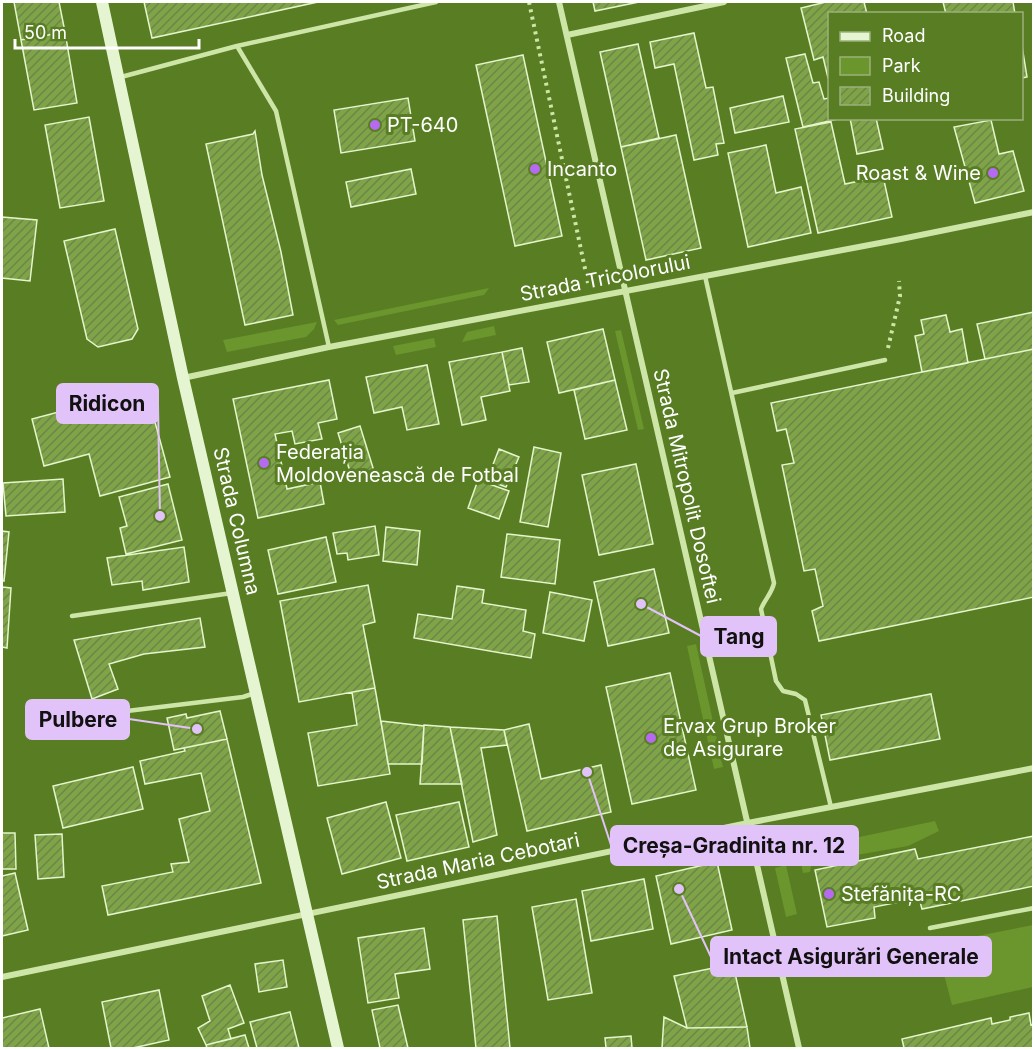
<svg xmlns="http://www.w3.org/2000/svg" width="1035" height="1050" font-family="Inter,sans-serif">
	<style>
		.green { fill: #6b952d }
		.building { fill: url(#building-hatch); stroke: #e4f5ca; stroke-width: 1.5 }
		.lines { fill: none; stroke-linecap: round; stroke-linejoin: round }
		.path { stroke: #cde6a7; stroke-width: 4; stroke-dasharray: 3 4.5; stroke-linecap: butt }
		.lane { stroke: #cde6a7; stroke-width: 4.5 }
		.street { stroke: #cde6a7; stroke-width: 6 }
		.secondary { stroke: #e6f5d1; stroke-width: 12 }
		.poi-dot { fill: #b66af1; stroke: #587d23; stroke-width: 2 }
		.labels { text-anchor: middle; stroke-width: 6; stroke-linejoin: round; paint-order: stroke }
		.poi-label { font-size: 20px; fill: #fff; stroke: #587d23; text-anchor: start }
		.street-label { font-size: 20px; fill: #fff; stroke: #587d23 }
		.leader { fill: none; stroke: #e2c3f9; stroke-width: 2 }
		.callout-dot { fill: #e2c3f9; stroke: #587d23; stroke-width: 2 }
		.callout { fill: #e2c3f9; stroke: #e2c3f9; stroke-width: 2 }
		.callout-label { font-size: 21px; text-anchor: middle; font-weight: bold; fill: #111 }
	</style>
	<defs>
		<pattern id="building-hatch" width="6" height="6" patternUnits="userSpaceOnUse" patternTransform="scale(1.5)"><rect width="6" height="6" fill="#7ea447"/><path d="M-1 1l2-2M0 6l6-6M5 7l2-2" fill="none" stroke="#6c8549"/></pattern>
	</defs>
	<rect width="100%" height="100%" fill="#587d23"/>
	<!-- green -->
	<path class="green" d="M489 288 484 295 338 325 334 320Z
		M317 322 314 329 306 337 227 352 223 340Z
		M494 326 496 335 462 342 467 332Z
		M621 330 644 429 638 430 615 331Z
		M434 338 436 347 396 355 393 346Z
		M696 644 723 767 714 769 687 646Z
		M935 821 939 831 908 846 817 862 811 866 810 872 803 873 798 850Z
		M786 865 797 914 786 917 775 868Z
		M1033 925V987L952 1005 936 944Z"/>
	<!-- building -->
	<path class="building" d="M14 2H59L65 32 21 40Z
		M144 2H318L152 38Z
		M593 2H639L595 11Z
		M826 2H864L867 14H830V77L828 78 823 57 814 60 801 8Z
		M943 2H1013L1015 14H946Z
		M65 32 77 103 34 110 21 40Z
		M694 33 706 88 713 87 724 143 716 144 718 155 694 160 674 64 655 68 650 42Z
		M638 44 659 138 621 147 600 52Z
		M1022 46 1027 77 1022 78Z
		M805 54 813 83 819 82 824 99 830 98V118H842L803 127 786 58Z
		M523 55 562 236 515 246 476 65Z
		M783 96 789 122 735 133 730 108Z
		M408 98 415 141 341 153 334 110Z
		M89 117 104 201 60 208 45 125Z
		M850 118H876L883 149 857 154Z
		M991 120 999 154 1013 151 1024 191 975 203 954 127Z
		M831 122 845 184 883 176 892 217 818 233 795 129Z
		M255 131 262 175 281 252 293 315 245 325 206 144 253 134Z
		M676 135 701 248 646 260 621 147Z
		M766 145 776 193 801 187 811 233 748 247 728 153Z
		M411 169 416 194 351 207 346 182Z
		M2 217 37 220 30 281 2 278Z
		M115 229 138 329 132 339 98 347 87 339 64 241Z
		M1034 312V349L985 359 977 324Z
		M946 315 950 332 962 329 968 363 922 372 915 336 924 334 921 320Z
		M603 329 615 380 559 393 547 342Z
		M522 348 529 382 509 385 502 352Z
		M1034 349V597L819 641 812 611 823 606 815 569 804 571 782 465 794 463 786 429 777 431 771 403Z
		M502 352 510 391 481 397 486 420 462 425 449 362Z
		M427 365 439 424 407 430 402 407 374 413 366 377Z
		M329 380 337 419 318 423 322 439 295 444 292 431 275 434 287 489 320 482 324 504 258 518 233 399Z
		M615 380 627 430 585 439 574 390Z
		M146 389 170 477 100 496 89 454 44 466 32 419Z
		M360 426 374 471 352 478 338 433Z
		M534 447 561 453 548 527 520 522Z
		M499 449 519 457 506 487 487 480Z
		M636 464 653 544 599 555 582 475Z
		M63 479 65 512 6 516 3 483Z
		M478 480 509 491 499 519 468 508Z
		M168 484 182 540 126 554 120 528 127 526 119 497Z
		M375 526 379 555 348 560 347 553 337 554 333 533Z
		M386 527 420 531 417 565 383 561Z
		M2 531 9 532 4 581 2 580Z
		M507 534 560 540 555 584 501 577Z
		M326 537 336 582 278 594 268 550Z
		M184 547 189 582 143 590 142 581 112 585 107 558Z
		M654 569 669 633 608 646 594 582Z
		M368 585 375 622 363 625 375 688 299 702 280 601Z
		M457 586 484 590 482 603 526 610 523 631 535 634 531 658 414 638 418 614 452 619Z
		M2 587 11 588 7 648 2 647Z
		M550 592 592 600 584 641 543 633Z
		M200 618 205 647 144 654 109 664 118 689 92 699 74 640Z
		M670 673 696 790 632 804 606 687Z
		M375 688 390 774 318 786 308 733 357 725 352 692Z
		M931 694 940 739 830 760 821 715Z
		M220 711 227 739 174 750 167 718 186 714 187 718Z
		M381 721 424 726 422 764H388Z
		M529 724 541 779 601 765 611 812 527 831 504 730Z
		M424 725 450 727 462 784H420Z
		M450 727 504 730 507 745 481 748 497 835 473 842Z
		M227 739 261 883 108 915 102 886 173 872 171 864 189 862 179 819 210 811 201 773 145 784 140 761 185 751 184 748Z
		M133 767 143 809 63 828 53 786Z
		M386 802 401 858 342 874 327 818Z
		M459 802 469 847 407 861 396 815Z
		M2 833H15L16 869H2Z
		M62 834 64 877 38 879 35 835Z
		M1034 836V886L922 909 919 898 874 907 875 918 827 927 815 870 915 849 918 859Z
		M717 862 732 930 671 944 656 876Z
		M15 873 28 930 2 936V876Z
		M644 879 653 929 591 941 582 891Z
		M576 899 592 993 548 1000 532 907Z
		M497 916 510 1048H476L463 920Z
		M424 928 430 969 395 974 399 998 368 1003 358 938Z
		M283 960 287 987 259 992 255 964Z
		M733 964 747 1027 687 1028 674 976Z
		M230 985 244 1023 228 1029 231 1039 206 1045 198 1028 210 1021 202 996Z
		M159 990 169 1040 133 1048H111L102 1002Z
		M398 1005 408 1048H380L372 1010Z
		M40 1009 49 1048H2V1018Z
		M290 1012 299 1048H257L250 1022Z
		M1029 1013 1031 1025 1034 1024V1048H904L902 1039 991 1018 992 1024 1010 1020V1017Z
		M664 1017 687 1028 747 1027 750 1048H662Z
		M245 1035 249 1048H207L206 1045Z
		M631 1036 632 1048H606L605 1038Z"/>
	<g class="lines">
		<!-- path -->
		<path class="path" d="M529 2 588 283
			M888 348 900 296 899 281"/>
		<!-- lane -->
		<path class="lane" d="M237 46 436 2
			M121 77 237 46 276 111 329 347
			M705 276 774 583C772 593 765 599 761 609L776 681 783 691 796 694 805 700 831 807
			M732 393 885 360
			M72 616 232 593
			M127 711 243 697 255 693
			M930 928 1034 908"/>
		<!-- street -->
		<path class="street" d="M559 2 799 1048
			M567 35 724 2
			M183 378 329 347 901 239 1034 212
			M2 977 748 823 1034 768"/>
		<!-- secondary -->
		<path class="secondary" d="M102 2 183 378 338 1048"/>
	</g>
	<!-- markers -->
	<g class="poi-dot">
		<circle cx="375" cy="125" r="6"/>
		<circle cx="535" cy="169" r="6"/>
		<circle cx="993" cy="173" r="6"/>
		<circle cx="264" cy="463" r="6"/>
		<circle cx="651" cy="738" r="6"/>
		<circle cx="829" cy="894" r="6"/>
	</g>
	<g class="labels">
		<!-- poi labels -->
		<g class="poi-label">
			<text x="387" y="132">PT-640</text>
			<text x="547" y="176">Incanto</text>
			<text x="981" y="180" text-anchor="end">Roast &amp; Wine</text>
			<text x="276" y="459">Federația<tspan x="276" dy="23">Moldovenească de Fotbal</tspan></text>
			<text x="663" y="733">Ervax Grup Broker<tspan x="663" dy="23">de Asigurare</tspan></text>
			<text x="841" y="901">Stefănița-RC</text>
		</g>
		<!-- street labels -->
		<g class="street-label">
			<text transform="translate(605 278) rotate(-11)" y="7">Strada Tricolorului</text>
			<text transform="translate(687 486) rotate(77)" y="7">Strada Mitropolit Dosoftei</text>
			<text transform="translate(237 521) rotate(77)" y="7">Strada Columna</text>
			<text transform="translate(478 861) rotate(-12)" y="7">Strada Maria Cebotari</text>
		</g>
	</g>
	<!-- callouts -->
	<path class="leader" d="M160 516L158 404M641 604L701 636M197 729L129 719M587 772L611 845M679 889L711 957"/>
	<g class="callout-dot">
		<circle cx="160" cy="516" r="6"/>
		<circle cx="641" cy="604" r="6"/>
		<circle cx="197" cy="729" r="6"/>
		<circle cx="587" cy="772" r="6"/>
		<circle cx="679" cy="889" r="6"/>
	</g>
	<g class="callout">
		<rect x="57" y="384" width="101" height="39" rx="6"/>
		<rect x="701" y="617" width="75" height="39" rx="6"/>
		<rect x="26" y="700" width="103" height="39" rx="6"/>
		<rect x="611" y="826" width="247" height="39" rx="6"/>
		<rect x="711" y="937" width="280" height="39" rx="6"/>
	</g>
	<g class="callout-label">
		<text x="107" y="411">Ridicon</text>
		<text x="739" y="644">Tang</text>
		<text x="78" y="727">Pulbere</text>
		<text x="734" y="853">Creșa-Gradinita nr. 12</text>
		<text x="851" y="964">Intact Asigurări Generale</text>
	</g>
	<!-- border -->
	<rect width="1035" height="1050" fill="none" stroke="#ffffff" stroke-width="6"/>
	<!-- legend -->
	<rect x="828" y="12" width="195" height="108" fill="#587d23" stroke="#9bb17b" stroke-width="1.5"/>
	<rect x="840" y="32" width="30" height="9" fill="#e6f5d1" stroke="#9bb17b" stroke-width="1.5"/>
	<text x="882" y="42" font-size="18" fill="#ffffff">Road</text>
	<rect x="840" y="57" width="30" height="18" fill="#6b952d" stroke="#9bb17b" stroke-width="1.5"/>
	<text x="882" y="72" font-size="18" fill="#ffffff">Park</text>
	<rect x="840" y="87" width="30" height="18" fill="url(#building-hatch)" stroke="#9bb17b" stroke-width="1.5"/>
	<text x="882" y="102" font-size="18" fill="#ffffff">Building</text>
	<!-- scale -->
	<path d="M15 39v9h184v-9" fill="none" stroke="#ffffff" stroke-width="3"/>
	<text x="24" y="39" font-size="18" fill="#ffffff" stroke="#587d23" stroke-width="4.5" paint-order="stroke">50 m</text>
</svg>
